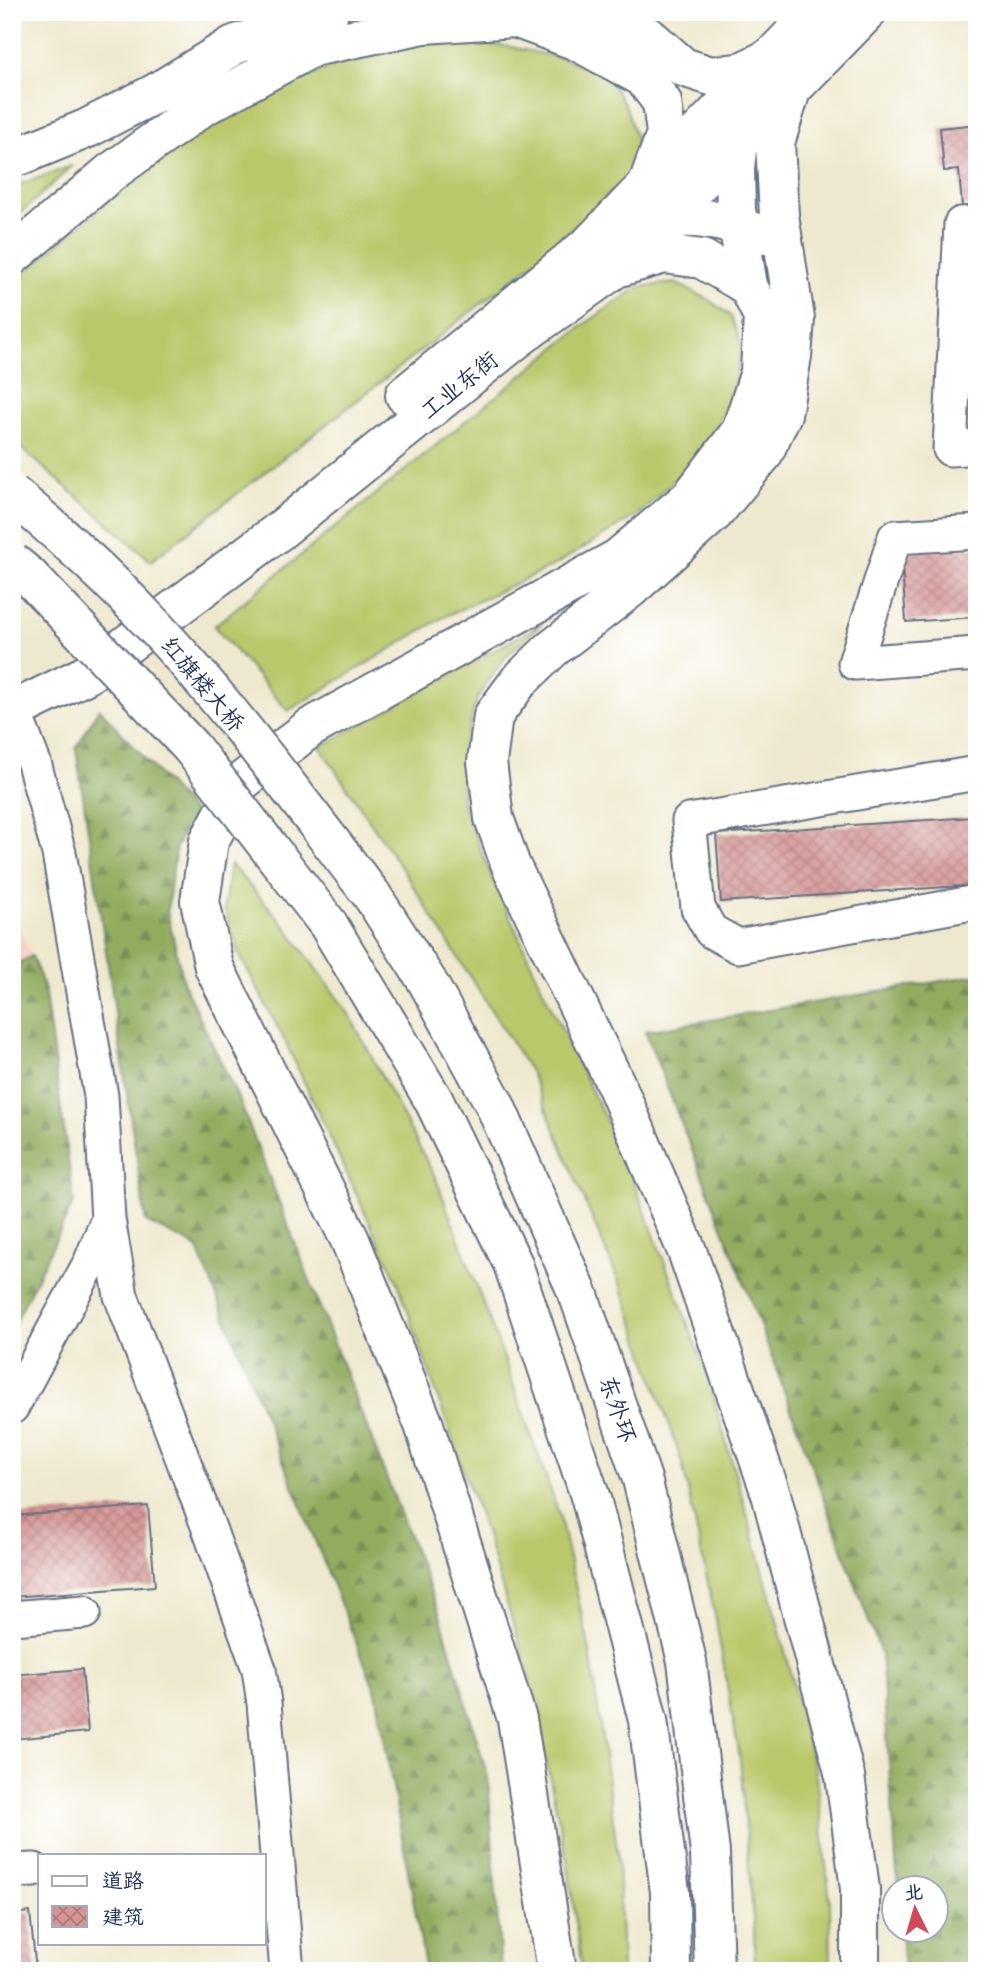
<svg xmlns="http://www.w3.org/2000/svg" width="989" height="1983" font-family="Itim,'LXGW WenKai TC',sans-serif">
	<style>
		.built { fill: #f7d1c6 }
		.grass { fill: #b9c86b; stroke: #6a7c64; stroke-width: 2 }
		.forest { fill: url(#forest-firs); stroke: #566e5e; stroke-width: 2 }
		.building { fill: url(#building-cross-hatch) }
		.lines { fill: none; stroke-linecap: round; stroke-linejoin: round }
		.minor-casing { stroke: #657085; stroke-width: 37 }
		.primary-casing { stroke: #657085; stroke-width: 42 }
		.trunk-casing { stroke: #657085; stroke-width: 42 }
		.minor { stroke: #fff; stroke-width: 33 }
		.primary { stroke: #fff; stroke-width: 38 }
		.trunk { stroke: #fff; stroke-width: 38 }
		.trunk-bridge-casing { stroke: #657085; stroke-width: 42; stroke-linecap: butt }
		.trunk-bridge { stroke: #fff; stroke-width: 38 }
		.labels { text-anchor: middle; stroke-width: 7; stroke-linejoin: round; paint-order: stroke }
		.street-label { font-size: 23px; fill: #1b2f5e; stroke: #fff }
	</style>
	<defs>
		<pattern id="forest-firs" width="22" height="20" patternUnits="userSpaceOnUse" patternTransform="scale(1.75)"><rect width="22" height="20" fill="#92ac5f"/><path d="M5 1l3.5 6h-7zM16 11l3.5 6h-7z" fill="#768c52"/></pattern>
		<pattern id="building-cross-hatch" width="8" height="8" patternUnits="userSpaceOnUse" patternTransform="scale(1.75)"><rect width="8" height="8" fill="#d69594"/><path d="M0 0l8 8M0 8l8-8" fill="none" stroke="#ad7a7c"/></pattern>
	</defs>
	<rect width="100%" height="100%" fill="#fff"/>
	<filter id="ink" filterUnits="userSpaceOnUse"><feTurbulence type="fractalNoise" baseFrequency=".0143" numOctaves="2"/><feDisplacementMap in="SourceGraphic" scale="14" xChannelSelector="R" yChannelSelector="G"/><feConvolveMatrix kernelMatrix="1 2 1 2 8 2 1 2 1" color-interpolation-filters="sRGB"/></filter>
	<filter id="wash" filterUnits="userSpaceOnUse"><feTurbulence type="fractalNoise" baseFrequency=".00686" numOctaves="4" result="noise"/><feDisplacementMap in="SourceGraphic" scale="28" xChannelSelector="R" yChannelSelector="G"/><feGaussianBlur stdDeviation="1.57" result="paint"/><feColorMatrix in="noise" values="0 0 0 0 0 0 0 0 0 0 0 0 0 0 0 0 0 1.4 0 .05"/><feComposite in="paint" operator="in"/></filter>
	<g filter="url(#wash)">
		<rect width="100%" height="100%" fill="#eee9ce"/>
		<!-- built -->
		<path class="built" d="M12 915 32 956 12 967Z"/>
		<!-- grass -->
		<path class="grass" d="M421 42 506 46 557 57 606 74 626 107 637 142 631 174 541 257 151 561 12 440V284L140 173 249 101 343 62Z
			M72 166 12 221V187Z
			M675 283 706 298 731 316 742 346 732 398 704 451 639 514 555 565 444 617 288 711 214 626 585 324 638 287Z
			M543 623 506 656 477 699 465 743 462 802 491 875 543 990 626 1162 706 1371 777 1620 816 1776 830 1901 831 1971H755L754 1930 740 1759 715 1615 682 1463 624 1294 531 1073 404 872 320 747Z
			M230 864 283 923 349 1014 436 1179 502 1353 559 1514 590 1651 618 1856 622 1971H582L568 1865 527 1669 485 1532 398 1283 286 1043 239 954 224 908Z"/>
		<!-- forest -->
		<path class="forest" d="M99 708 194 813 176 847 167 911 184 985 240 1102 440 1615 488 1777 501 1971H426L376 1692 197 1247 146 1222 76 749Z
			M32 956 44 987 74 1202 12 1329V967Z
			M977 975V1971H904L901 1931 936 1930V1888H898L881 1654 747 1290 645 1031Z"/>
		<g id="blocks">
			<!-- building -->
			<path class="building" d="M977 124V206L962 207 959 170 944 171 940 128Z
				M977 547V617L906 622 901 552Z
				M973 817 977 885 721 902 716 834Z
				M148 1506 155 1586 12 1597V1516Z
				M82 1669 88 1732 12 1739V1675Z
				M30 1912 36 1971H12V1914Z"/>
		</g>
	</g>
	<g filter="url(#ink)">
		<use href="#blocks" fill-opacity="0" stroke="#657085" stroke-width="2"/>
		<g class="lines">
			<defs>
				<path id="minor" d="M977 223 961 224 950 449 977 447
					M977 532 895 537 855 663 977 654
					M12 706 34 763 59 853 101 1096 108 1219 121 1296 210 1531 259 1669 264 1703 287 1971
					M977 773 689 821 698 908 711 931 738 946 977 902
					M12 1407 91 1261 108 1219
					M12 1618 84 1612
					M12 1871 34 1870"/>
				<path id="primary" d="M594 12 649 37 683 67 711 76 739 73 764 61
					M792 87 775 143 779 215 795 319 792 356 782 414 763 454 714 513 631 588 552 649 519 681 493 716 487 762 494 818 511 866 618 1089 687 1251 771 1494 845 1776 860 1889V1971
					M12 157 22 155 88 128 156 93 234 45 329 12
					M649 222C689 213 724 219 761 235
					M12 256 110 173 202 107 313 47 424 24 515 18 577 41 643 77 662 102 666 134 651 175
					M616 268 664 254 702 259 748 286
					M405 395 590 244 815 12
					M12 711 86 675 278 532 518 338 616 268 867 12
					M557 1971 517 1719 424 1425 350 1240 214 967 200 901 209 841 240 783 310 728 617 559 690 498 741 431 760 372 763 316 748 286 736 210 735 168 740 125 770 57"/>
				<path id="trunk" d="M371 894 427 981 494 1103 579 1296 642 1479 687 1661 710 1853 714 1971
					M328 924 433 1099 513 1264 591 1499 648 1720 670 1892 671 1971"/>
			</defs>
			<!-- minor casing -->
			<use href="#minor" class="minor-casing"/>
			<!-- primary casing -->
			<use href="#primary" class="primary-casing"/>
			<!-- trunk casing -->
			<use href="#trunk" class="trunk-casing"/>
			<!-- minor -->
			<use href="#minor" class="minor"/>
			<!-- primary -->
			<use href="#primary" class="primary"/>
			<!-- trunk -->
			<use href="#trunk" class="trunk"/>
			<defs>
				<path id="trunk-bridge" d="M12 494C61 534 109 578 153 625 232 709 300 803 371 894
					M12 562 30 577 191 747 328 924"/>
			</defs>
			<!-- trunk-bridge casing -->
			<use href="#trunk-bridge" class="trunk-bridge-casing"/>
			<!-- trunk-bridge -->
			<use href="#trunk-bridge" class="trunk-bridge"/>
		</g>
	</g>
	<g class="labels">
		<!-- street labels -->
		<g class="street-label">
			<text transform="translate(459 385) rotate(-39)" y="8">工业东街</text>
			<text transform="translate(203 684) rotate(50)" y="8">红旗楼大桥</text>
			<text transform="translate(618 1409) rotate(71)" y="8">东外环</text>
		</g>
	</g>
	<!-- margin -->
	<rect width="989" height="1983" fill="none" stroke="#fff" stroke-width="42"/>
	<!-- legend -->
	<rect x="38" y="1854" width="228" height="91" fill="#ffffff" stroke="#a4acbf" stroke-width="2"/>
	<rect x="52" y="1876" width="35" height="10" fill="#ffffff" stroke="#a4acbf" stroke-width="2"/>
	<text x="102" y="1888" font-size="21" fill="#1b2f5e">道路</text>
	<rect x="52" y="1906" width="35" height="21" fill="url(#building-cross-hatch)" stroke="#a4acbf" stroke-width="2"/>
	<text x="102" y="1924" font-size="21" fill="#1b2f5e">建筑</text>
	<!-- north arrow -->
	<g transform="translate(915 1909) rotate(355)"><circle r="33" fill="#ffffff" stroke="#a4acbf" stroke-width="2"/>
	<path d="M0-5L12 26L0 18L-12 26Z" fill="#d1495b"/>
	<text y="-10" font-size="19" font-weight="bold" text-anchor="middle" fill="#1b2f5e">北</text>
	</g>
</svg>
